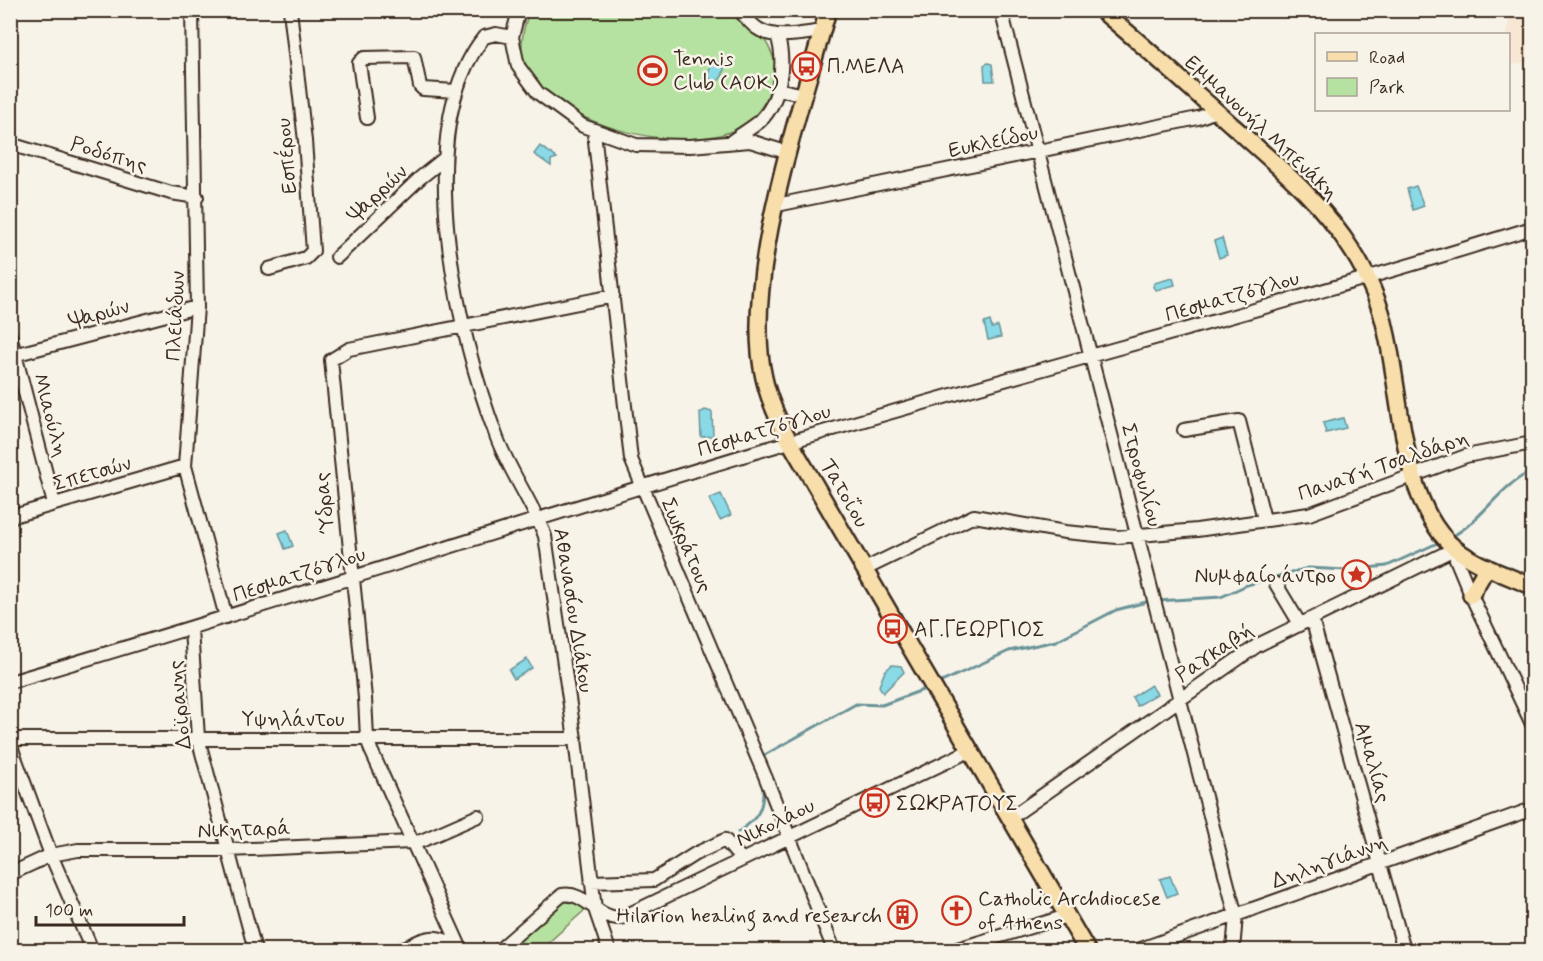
<svg xmlns="http://www.w3.org/2000/svg" width="1543" height="961" font-family="Mynerve,sans-serif">
	<style>
		.built { fill: #f7e7d4 }
		.green { fill: #b5e2a0; stroke: #78865f; stroke-width: 1.5 }
		.water { fill: #8ad9e7; stroke: #6a9397; stroke-width: 1.5 }
		.lines { fill: none; stroke-linecap: round; stroke-linejoin: round }
		.stream { stroke: #6a9397; stroke-width: 3 }
		.minor-casing { stroke: #3b2a1e; stroke-width: 16 }
		.major-casing { stroke: #3b2a1e; stroke-width: 20 }
		.minor { stroke: #f7f3e8; stroke-width: 12 }
		.major { stroke: #f8deab; stroke-width: 15 }
		.labels { text-anchor: middle; stroke-width: 5; stroke-linejoin: round; paint-order: stroke }
		.poi-label { font-size: 21px; fill: #3b2a1e; stroke: #f7f3e8; text-anchor: start }
		.street-label { font-size: 21px; fill: #3b2a1e; stroke: #f7f3e8 }
	</style>
	<rect width="100%" height="100%" fill="#f7f3e8"/>
	<filter id="ink" filterUnits="userSpaceOnUse"><feTurbulence type="fractalNoise" baseFrequency=".0167" numOctaves="2"/><feDisplacementMap in="SourceGraphic" scale="12" xChannelSelector="R" yChannelSelector="G"/><feConvolveMatrix kernelMatrix="1 2 1 2 8 2 1 2 1" color-interpolation-filters="sRGB"/></filter>
	<g filter="url(#ink)">
		<!-- built -->
		<path class="built" d="M1485 11H1532V61L1509 65 1508 34H1506L1510 15H1485Z"/>
		<!-- green -->
		<path class="green" d="M529 11C581 11 633 11 684 11 698 11 721 6 734 11 752 18 768 42 774 59 778 70 774 84 769 94 763 106 755 118 744 125 689 161 531 124 522 51 521 37 525 24 529 11Z
			M568 900 586 909 540 950H507L561 902Z"/>
		<!-- water -->
		<path class="water" d="M717 61 723 64C726 72 721 81 713 83L708 75 711 65Z
			M988 63 992 64 994 81H985L984 65Z
			M540 146 557 158 551 160V166L534 154Z
			M1416 186 1424 206 1413 210 1407 189Z
			M1222 238 1227 255 1219 258 1214 241Z
			M1173 278 1175 285 1156 290 1153 287 1154 283Z
			M990 321 992 328 998 326 1001 337 988 340 984 323Z
			M705 410 712 412 713 436 701 437 700 413Z
			M1343 418 1346 428 1326 433 1323 423Z
			M721 494 731 515 720 520 709 499Z
			M287 530 293 546 285 549 279 533Z
			M527 659 532 668 514 679 509 670Z
			M892 665 901 666 904 672 883 693 879 686 885 671Z
			M1151 685 1157 694 1137 706 1132 697Z
			M1170 876 1177 893 1167 897 1160 879Z"/>
		<g class="lines">
			<!-- stream -->
			<path class="stream" d="M1451 537C1483 520 1499 486 1532 471
				M1157 601 1221 597 1247 585 1308 568 1346 570 1387 566 1442 541
				M937 684 1009 651 1056 641 1116 610 1150 601
				M761 757 856 704 882 705 928 688
				M738 832C758 819 764 809 763 785"/>
			<defs>
				<path id="minor" d="M192 10 197 307 185 466 226 617
					M519 10 512 37 518 66 538 93 583 126 636 145 690 146 750 141 789 153
					M739 10C746 17 752 26 760 30 777 40 804 33 823 31
					M1001 10 1236 916 1233 950
					M512 37 496 34 484 37C409 131 458 336 497 438 510 472 532 502 545 536L575 739 595 909 609 950
					M777 89 805 95
					M367 118 359 63 364 58 414 57 420 86 423 89 456 91
					M594 132 631 459 765 776 834 950
					M732 141C741 134 752 128 760 121 781 101 786 61 777 35
					M10 144 171 193 197 197
					M777 205 1198 118 1216 111
					M337 257 420 178 445 158
					M269 269 306 258 313 251 305 141 290 10
					M10 335 54 504
					M10 356 197 307
					M1184 430 1239 421 1264 519
					M10 517 185 466
					M865 569 974 516 1065 532 1117 537 1197 530 1309 514 1466 456 1532 443
					M1276 584 1300 624
					M1312 619 1404 950
					M191 629 198 738 255 950
					M10 682C274 605 533 518 796 440 1041 367 1289 304 1532 228
					M10 739H575
					M10 744 51 855 92 950
					M1010 818 1258 645 1456 548V559L1471 595 1532 724
					M10 874 51 855 78 850H227L412 842 421 841 478 816
					M591 882 654 880 695 854 725 840 742 860
					M460 947 371 750 367 738 365 698 331 360 349 349 613 296
					M400 950C428 937 433 931 462 949
					M499 950 562 895C586 891 596 919 621 918L971 750
					M954 950 1067 916
					M1138 950 1532 809"/>
				<path id="major" d="M828 10C801 109 741 279 764 378 769 401 779 422 790 442L1087 950
					M1101 10C1147 48 1190 88 1234 127 1278 166 1322 202 1353 252 1367 274 1381 305 1386 331 1401 394 1401 495 1448 542 1470 564 1504 574 1532 586
					M1471 595 1487 567"/>
			</defs>
			<!-- minor casing -->
			<use href="#minor" class="minor-casing"/>
			<!-- major casing -->
			<use href="#major" class="major-casing"/>
			<!-- minor -->
			<use href="#minor" class="minor"/>
			<!-- major -->
			<use href="#major" class="major"/>
		</g>
	</g>
	<!-- icons -->
	<defs>
		<symbol id="bus-ring" viewBox="-11 -11 22 22"><circle r="9.5" fill="#f7f3e8" stroke="#c8321e" stroke-width="1.5"/><path d="M-5-6H5V4H4V6H2V4H-2V6H-4V4H-5ZM-3.5-4V0h7V-4ZM-3.5 1.2v1.5H-2V1.2ZM2 1.2v1.5H3.5V1.2Z" fill="#c8321e"/></symbol>
		<symbol id="stadium-ring" viewBox="-11 -11 22 22"><circle r="9.5" fill="#f7f3e8" stroke="#c8321e" stroke-width="1.5"/><path d="M0-5a6.5 5 0 1 0 0 10a6.5 5 0 1 0 0-10ZM-3.5-1.8h7v3.6h-7Z" fill="#c8321e"/></symbol>
		<symbol id="sight-ring" viewBox="-11 -11 22 22"><circle r="9.5" fill="#f7f3e8" stroke="#c8321e" stroke-width="1.5"/><path d="M0-6L1.8-2.2L6-1.7L2.9 1.2L3.7 5.4L0 3.3L-3.7 5.4L-2.9 1.2L-6-1.7L-1.8-2.2Z" fill="#c8321e"/></symbol>
		<symbol id="church-ring" viewBox="-11 -11 22 22"><circle r="9.5" fill="#f7f3e8" stroke="#c8321e" stroke-width="1.5"/><path d="M-1.2-6h2.4v3.5h3.3v2.4h-3.3V6h-2.4V-.1h-3.3v-2.4h3.3Z" fill="#c8321e"/></symbol>
		<symbol id="building-ring" viewBox="-11 -11 22 22"><circle r="9.5" fill="#f7f3e8" stroke="#c8321e" stroke-width="1.5"/><path d="M-4-6H4V6H1V3H-1V6H-4ZM-2.5-4.3h1.7v1.8h-1.7ZM.8-4.3h1.7v1.8H.8ZM-2.5-1h1.7V.8h-1.7ZM.8-1h1.7V.8H.8Z" fill="#c8321e"/></symbol>
	</defs>
	<g fill-rule="evenodd">
		<use href="#bus-ring" x="790" y="50" width="33" height="33"/>
		<use href="#stadium-ring" x="636" y="54" width="33" height="33"/>
		<use href="#sight-ring" x="1340" y="558" width="33" height="33"/>
		<use href="#bus-ring" x="876" y="612" width="33" height="33"/>
		<use href="#bus-ring" x="858" y="786" width="33" height="33"/>
		<use href="#church-ring" x="940" y="894" width="33" height="33"/>
		<use href="#building-ring" x="886" y="898" width="33" height="33"/>
	</g>
	<g class="labels">
		<!-- poi labels -->
		<g class="poi-label">
			<text x="673" y="65">Tennis<tspan x="673" dy="24">Club (AOK)</tspan></text>
			<text x="827" y="73">Π.ΜΕΛΑ</text>
			<text x="1336" y="582" text-anchor="end">Νυμφαίο άντρο</text>
			<text x="914" y="636">ΑΓ.ΓΕΩΡΓΙΟΣ</text>
			<text x="896" y="810">ΣΩΚΡΑΤΟΥΣ</text>
			<text x="978" y="905">Catholic Archdiocese<tspan x="978" dy="24">of Athens</tspan></text>
			<text x="882" y="922" text-anchor="end">Hilarion healing and research</text>
		</g>
		<!-- street labels -->
		<g class="street-label">
			<text transform="translate(1262 127) rotate(43)" y="7">Εμμανουήλ Μπενάκη</text>
			<text transform="translate(993 141) rotate(-12)" y="7">Ευκλείδου</text>
			<text transform="translate(109 154) rotate(17)" y="7">Ροδόπης</text>
			<text transform="translate(286 156) rotate(-95)" y="7">Εσπέρου</text>
			<text transform="translate(377 193) rotate(-43)" y="7">Ψαρρών</text>
			<text transform="translate(1232 296) rotate(-16)" y="7">Πεσματζόγλου</text>
			<text transform="translate(99 313) rotate(-15)" y="7">Ψαρών</text>
			<text transform="translate(175 316) rotate(-87)" y="7">Πλειάδων</text>
			<text transform="translate(51 415) rotate(75)" y="7">Μιαούλη</text>
			<text transform="translate(764 430) rotate(-17)" y="7">Πεσματζόγλου</text>
			<text transform="translate(1383 465) rotate(-19)" y="7">Παναγή Τσαλδάρη</text>
			<text transform="translate(92 473) rotate(-16)" y="7">Σπετσών</text>
			<text transform="translate(1142 475) rotate(75)" y="7">Στροφυλίου</text>
			<text transform="translate(845 493) rotate(60)" y="7">Τατοΐου</text>
			<text transform="translate(324 503) rotate(-96)" y="7">Ύδρας</text>
			<text transform="translate(687 545) rotate(67)" y="7">Σωκράτους</text>
			<text transform="translate(299 574) rotate(-18)" y="7">Πεσματζόγλου</text>
			<text transform="translate(574 610) rotate(81)" y="7">Αθανασίου Διάκου</text>
			<text transform="translate(1214 652) rotate(-34)" y="7">Ραγκαβή</text>
			<text transform="translate(179 705) rotate(-96)" y="7">Δοϊρανης</text>
			<text x="293" y="726">Υψηλάντου</text>
			<text transform="translate(1373 762) rotate(74)" y="7">Αμαλίας</text>
			<text transform="translate(775 822) rotate(-26)" y="7">Νικολάου</text>
			<text transform="translate(244 829) rotate(-2)" y="7">Νικηταρά</text>
			<text transform="translate(1329 861) rotate(-20)" y="7">Δηληγιάννη</text>
		</g>
	</g>
	<!-- margin -->
	<rect width="1543" height="961" fill="none" stroke="#f7f3e8" stroke-width="36"/>
	<rect x="18" y="18" width="1507" height="925" fill="none" stroke="#3b2a1e" stroke-width="2" filter="url(#ink)"/>
	<!-- legend -->
	<rect x="1315" y="33" width="195" height="78" fill="#f7f3e8" stroke="#aca397" stroke-width="1.5"/>
	<rect x="1327" y="52" width="30" height="9" fill="#f8deab" stroke="#aca397" stroke-width="1.5"/>
	<text x="1369" y="63" font-size="18" fill="#3b2a1e">Road</text>
	<rect x="1327" y="78" width="30" height="18" fill="#b5e2a0" stroke="#aca397" stroke-width="1.5"/>
	<text x="1369" y="93" font-size="18" fill="#3b2a1e">Park</text>
	<!-- scale -->
	<path d="M36 916v9h148v-9" fill="none" stroke="#3b2a1e" stroke-width="3"/>
	<text x="45" y="916" font-size="18" fill="#3b2a1e" stroke="#f7f3e8" stroke-width="4.5" paint-order="stroke">100 m</text>
</svg>
